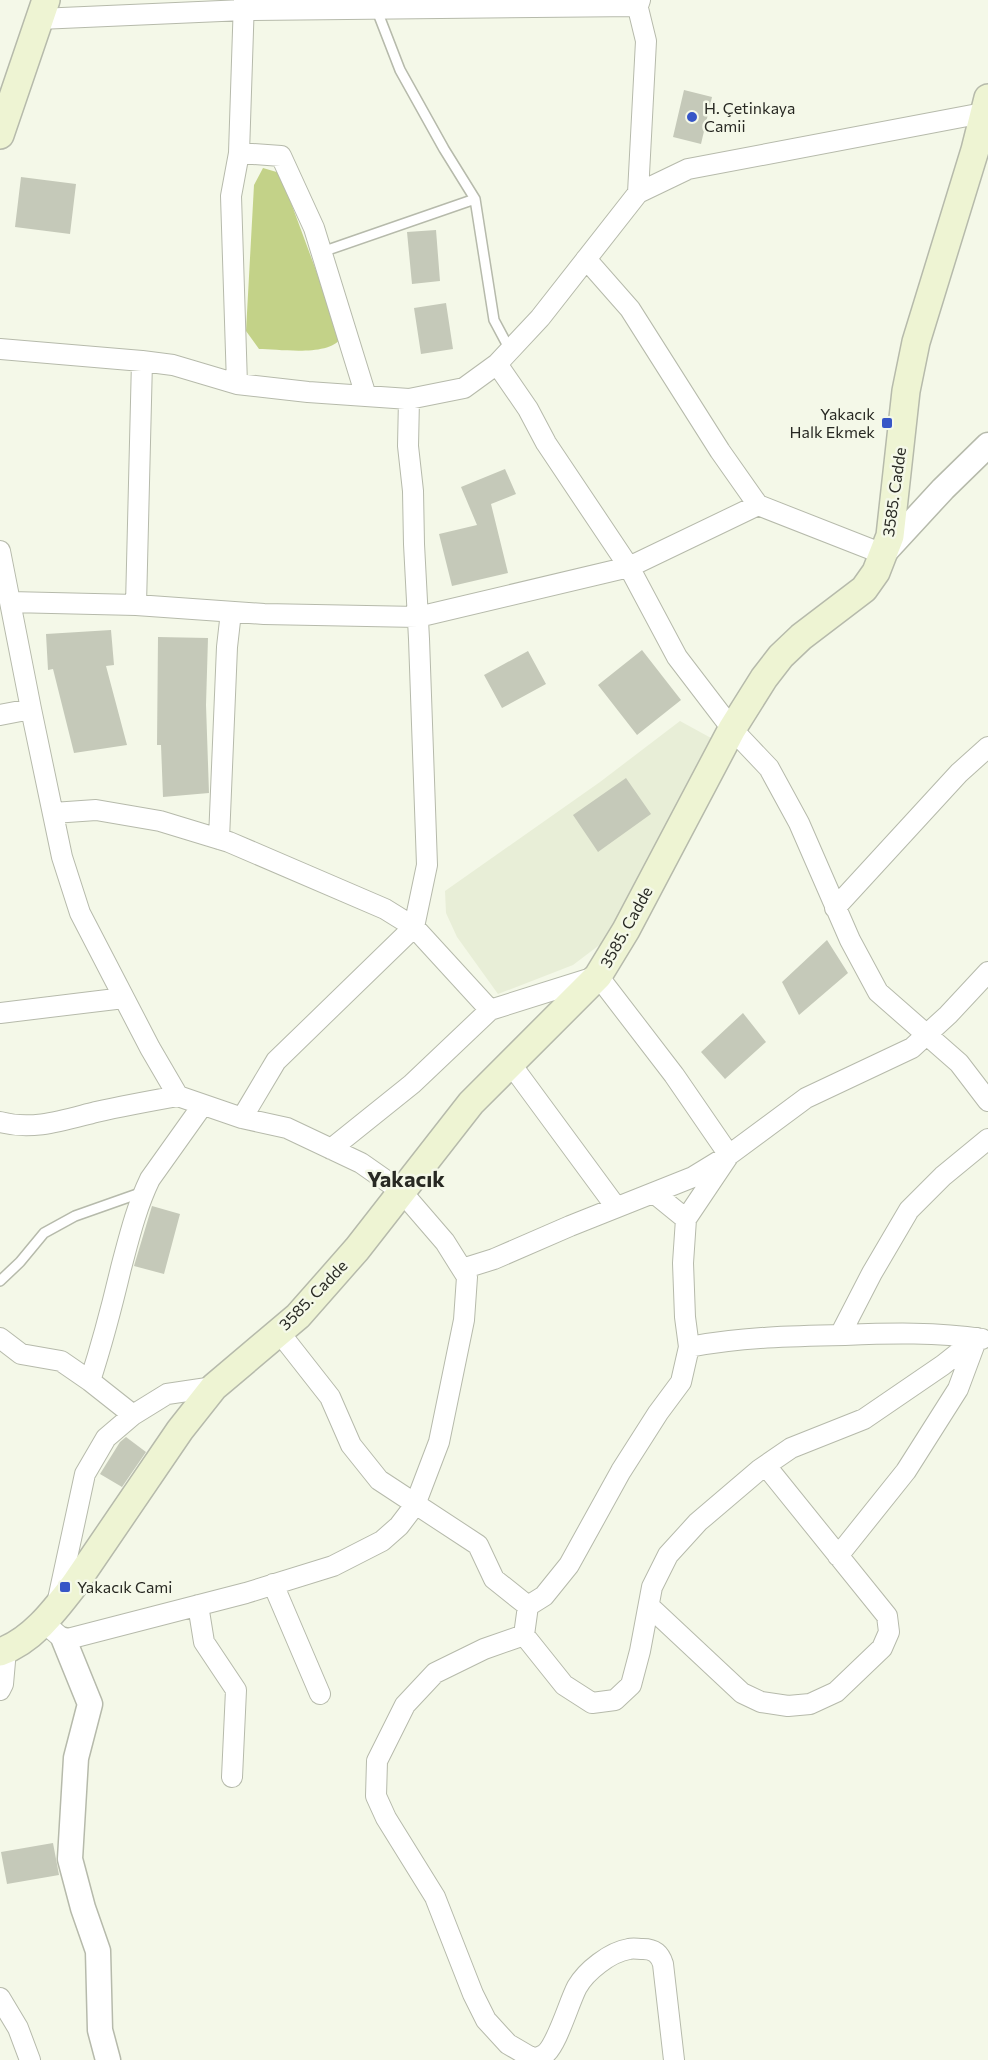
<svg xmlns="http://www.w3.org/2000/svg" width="988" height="2060" font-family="Commissioner,sans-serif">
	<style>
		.built { fill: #e8eed7 }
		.green { fill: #c3d288 }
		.building { fill: #c5c9b9 }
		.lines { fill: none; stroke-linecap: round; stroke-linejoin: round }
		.service-casing { stroke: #b6baab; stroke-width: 12 }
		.minor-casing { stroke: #b6baab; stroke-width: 22 }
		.tertiary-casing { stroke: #b6baab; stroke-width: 27 }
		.secondary-casing { stroke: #b6baab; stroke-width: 30 }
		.service { stroke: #fff; stroke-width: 9 }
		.minor { stroke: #fff; stroke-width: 20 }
		.tertiary { stroke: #fff; stroke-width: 24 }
		.secondary { stroke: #eef4d3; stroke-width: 27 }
		.poi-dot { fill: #3756c7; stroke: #f4f8e8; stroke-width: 2 }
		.labels { text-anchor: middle; stroke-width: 5; stroke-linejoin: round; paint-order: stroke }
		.poi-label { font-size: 16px; fill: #282923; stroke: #f4f8e8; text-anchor: start }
		.street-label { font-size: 16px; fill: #282923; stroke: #f4f8e8 }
		.district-label { font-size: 22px; font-weight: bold; fill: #282923; stroke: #f4f8e8 }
	</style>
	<rect width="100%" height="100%" fill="#f4f8e8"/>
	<!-- built -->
	<path class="built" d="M680 721 711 738 679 805 606 940 573 965 498 994 457 937 446 913 445 891 600 782Z"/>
	<!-- green -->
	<path class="green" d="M263 168 280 173 341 338C329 357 279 349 259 349L246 331 254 185Z"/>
	<!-- building -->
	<path class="building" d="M684 90 712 97 701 144 673 137Z
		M21 177 76 184 70 234 15 227Z
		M436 230 440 281 412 284 407 232Z
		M446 303 453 349 421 354 414 308Z
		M505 469 516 494 491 504 508 573 452 586 439 534 477 525 461 487Z
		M111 630 114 665 106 666 127 745 74 753 53 669 48 670 46 634Z
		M158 637 208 638 206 705 209 793 163 797 161 745H157Z
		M642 650 681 700 637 735 598 685Z
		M528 651 546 684 502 708 484 675Z
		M626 778 651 814 598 852 573 815Z
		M827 940 848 973 799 1015 782 982Z
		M743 1013 766 1042 725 1079 701 1052Z
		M152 1206 180 1214 164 1274 134 1266Z
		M126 1437 146 1452 122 1487 100 1474 120 1442Z
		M53 1843 59 1875 7 1884 1 1852Z"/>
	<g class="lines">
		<defs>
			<path id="service" d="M376 8 400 70 444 149 475 199 494 320 510 350
				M322 252 475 199
				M0 1281 20 1262 44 1233 75 1216 143 1192"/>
			<path id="minor" d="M244 0 239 153 281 156 314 228 366 396
				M636 0 646 41 638 193
				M39 19 244 10 638 6 640 0
				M586 259 630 309 720 451 758 505 883 554
				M0 349 142 361 173 365 237 384 308 392 409 399 464 388 497 364 540 318 638 193 688 169 983 113 988 117
				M497 364 528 409 546 443 629 567 677 657 732 729 769 768 799 823 850 940 878 992 959 1063 988 1101
				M237 384 231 196 239 153
				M0 551 31 709 62 857 80 913 150 1048 178 1096 242 1118 287 1128 361 1163 401 1191 445 1242 467 1277 464 1320 439 1442 415 1505 399 1526 382 1541 333 1566 246 1593 64 1640 43 1622
				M10 602 136 605 264 614 418 617 629 567 758 505
				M136 605 142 361
				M0 715 31 709
				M53 813 96 810 160 821 229 842 385 909 414 927 490 1010
				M219 839 227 647 231 612
				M835 908 959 773 988 747
				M0 1013 124 998
				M510 1063 616 1207
				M242 1118 276 1061 414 927 427 865 419 639 414 544 413 491 408 446 409 399
				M0 1122C33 1131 64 1120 96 1112 123 1106 150 1101 178 1096
				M331 1149 412 1084 490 1010 598 976 674 1075 729 1155 686 1219 683 1263 685 1317 689 1347 681 1382 658 1413 621 1471 569 1565 544 1596 528 1606
				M654 1193 686 1219
				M462 1269 494 1259 570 1226 693 1177 729 1155 806 1098 912 1048 948 1015 988 972
				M279 1332 330 1397 351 1445 379 1480 478 1545 494 1579 528 1606
				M840 1335 872 1273 909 1210 943 1176 988 1139
				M0 1338 21 1354 61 1361 90 1381
				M689 1347C741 1337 793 1336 845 1335 891 1333 937 1332 982 1339
				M133 1415 90 1381C102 1344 112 1306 121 1268 129 1238 136 1208 150 1179L202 1106
				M838 1556 906 1471 958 1389 977 1338
				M273 1584 320 1694
				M57 1604 85 1474 106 1438 133 1415 167 1394 214 1387
				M198 1605 204 1642 236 1690 232 1777
				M528 1606 524 1635 564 1685 592 1703 615 1700 631 1685 640 1651 652 1587 668 1555 698 1522 759 1470 791 1448 864 1419 943 1365 977 1338
				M649 1606 742 1693 761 1702 788 1706 810 1704 836 1692 882 1648 889 1632 887 1616 766 1466
				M524 1635 484 1649 435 1673 405 1705 377 1761 376 1796 386 1818 435 1897 473 1994 486 2020 508 2044 532 2058C536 2058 541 2057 545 2054 557 2045 569 2002 577 1987 586 1971 610 1952 629 1949 633 1948 638 1949 643 1949 654 1949 660 1954 663 1964L674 2060
				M0 1690 3 1684 6 1650
				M0 1998 18 2028 30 2060"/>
			<path id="tertiary" d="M883 554 943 489 988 445
				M64 1640 90 1704 76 1758 70 1859 83 1908 98 1951 100 2030 108 2060"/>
			<path id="secondary" d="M0 135 46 0
				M0 1652C32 1641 55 1610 75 1584L180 1430 214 1387 298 1316 357 1249 471 1103 598 976 626 930 732 729 764 678 781 656 801 637 864 589 876 572 890 536 906 391 916 342 975 150 988 98"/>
		</defs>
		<!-- service casing -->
		<use href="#service" class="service-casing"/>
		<!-- minor casing -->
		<use href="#minor" class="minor-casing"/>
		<!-- tertiary casing -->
		<use href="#tertiary" class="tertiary-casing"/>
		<!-- secondary casing -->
		<use href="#secondary" class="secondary-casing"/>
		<!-- service -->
		<use href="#service" class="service"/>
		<!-- minor -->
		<use href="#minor" class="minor"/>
		<!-- tertiary -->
		<use href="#tertiary" class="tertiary"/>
		<!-- secondary -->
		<use href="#secondary" class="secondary"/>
	</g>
	<!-- markers -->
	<g class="poi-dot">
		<circle cx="692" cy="117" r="6"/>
		<rect x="881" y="417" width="12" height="12" rx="3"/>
		<rect x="59" y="1581" width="12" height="12" rx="3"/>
	</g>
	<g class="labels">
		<!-- poi labels -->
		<g class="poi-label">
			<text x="704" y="114">H. Çetinkaya<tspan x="704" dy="18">Camii</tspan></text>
			<text x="875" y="420" text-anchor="end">Yakacık<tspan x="875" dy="18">Halk Ekmek</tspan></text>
			<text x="77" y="1593">Yakacık Cami</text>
		</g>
		<!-- street labels -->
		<g class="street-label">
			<text transform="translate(894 492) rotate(-82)" y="6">3585. Cadde</text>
			<text transform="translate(626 927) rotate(-61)" y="6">3585. Cadde</text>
			<text transform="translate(313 1295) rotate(-46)" y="6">3585. Cadde</text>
		</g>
		<!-- district labels -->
		<g class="district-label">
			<text x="406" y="1187">Yakacık</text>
		</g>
	</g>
</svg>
